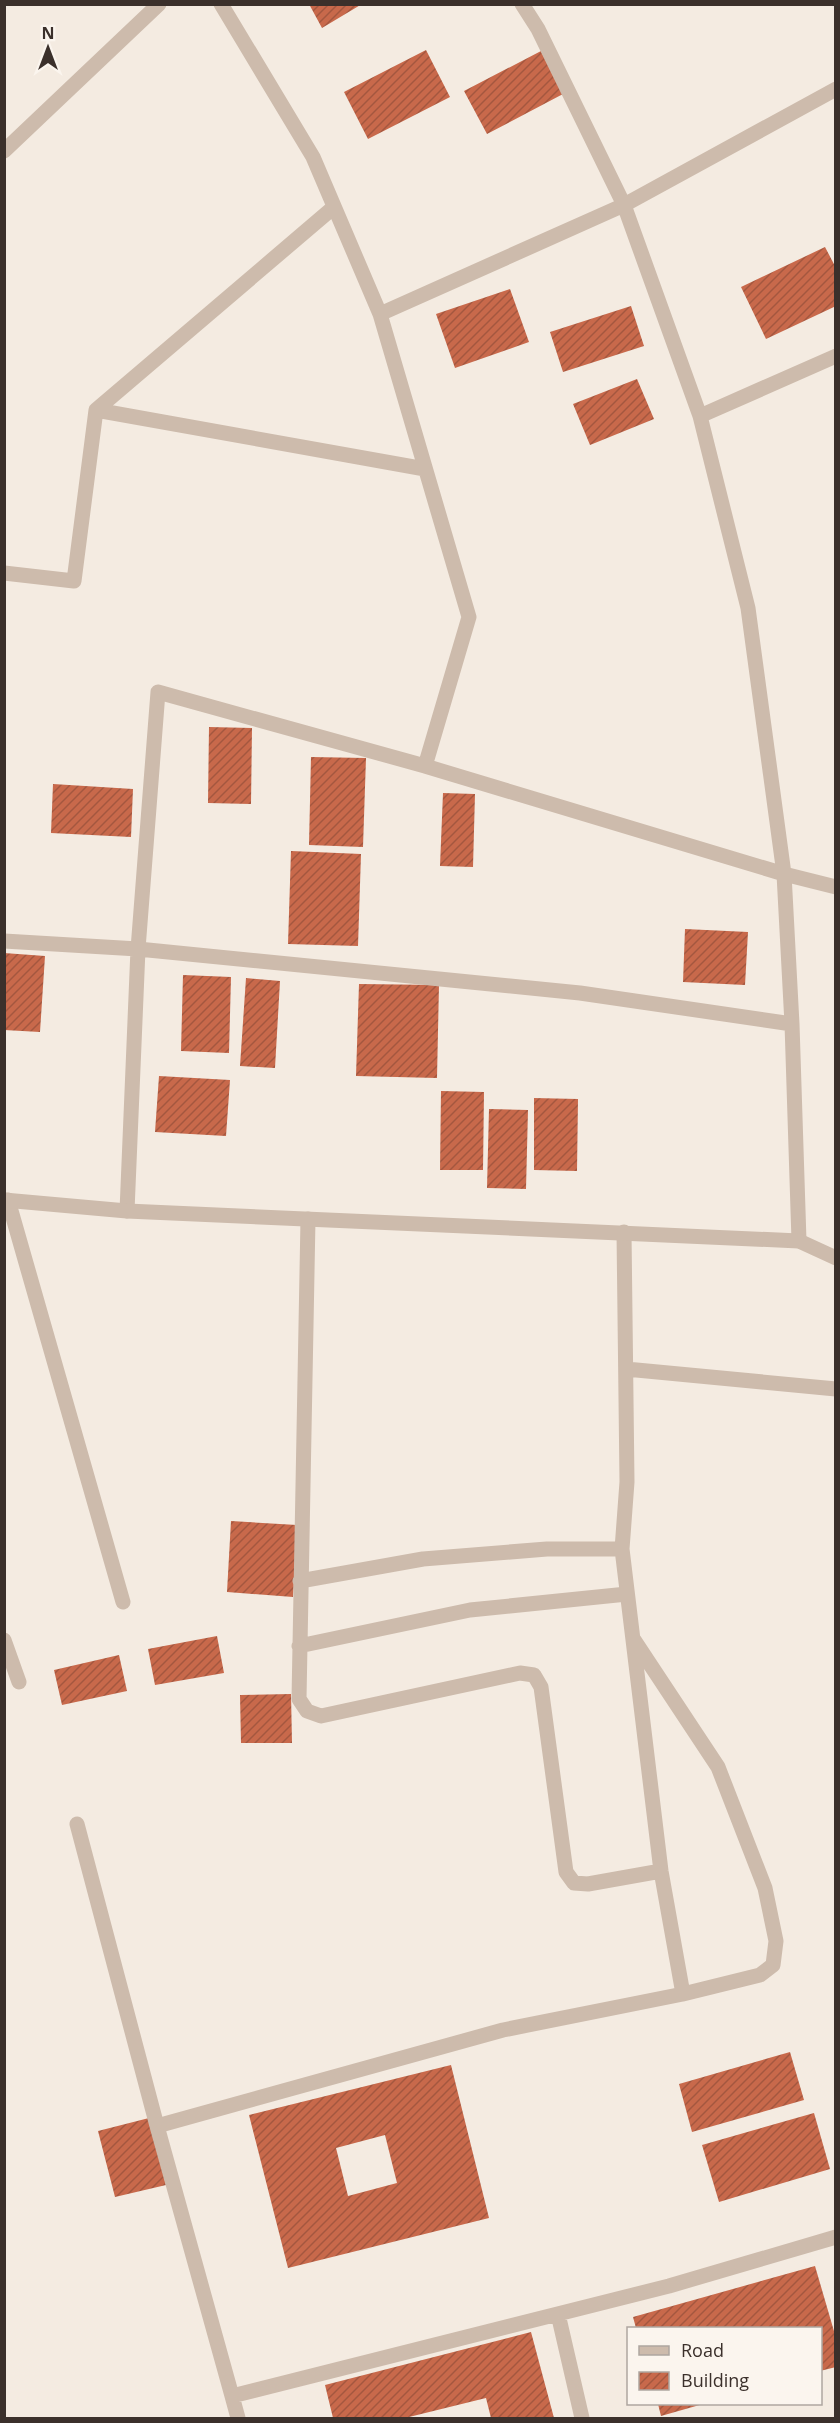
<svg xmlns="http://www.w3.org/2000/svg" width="840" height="2423" font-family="'Open Sans',sans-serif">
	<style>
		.building { fill: url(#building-hatch); fill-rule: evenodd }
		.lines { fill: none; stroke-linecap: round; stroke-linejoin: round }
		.minor { stroke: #cdbbac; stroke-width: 15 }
		.tertiary { stroke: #cdbbac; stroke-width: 15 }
	</style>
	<defs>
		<pattern id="building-hatch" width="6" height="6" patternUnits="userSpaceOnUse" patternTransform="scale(1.5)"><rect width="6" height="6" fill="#c8694b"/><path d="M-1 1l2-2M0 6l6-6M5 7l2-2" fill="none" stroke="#a4573f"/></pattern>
	</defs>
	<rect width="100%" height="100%" fill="#f4ebe1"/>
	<!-- building -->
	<path class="building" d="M309 4H362L322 28Z
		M426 50 450 97 368 139 344 92Z
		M541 51 563 94 487 134 464 91Z
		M825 247 836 268V306L766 339 741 287Z
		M510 289 529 342 455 368 436 314Z
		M631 306 644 346 563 372 550 332Z
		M637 379 654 419 590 445 573 404Z
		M209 727 252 728 251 804 208 803Z
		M311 757 366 758 363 847 309 845Z
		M53 784 133 789 131 837 51 833Z
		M443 793 475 794 473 867 440 866Z
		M291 851 361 854 358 946 288 944Z
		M685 929 748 932 745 985 683 982Z
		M4 953 45 956 40 1032 4 1030Z
		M183 975 231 977 229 1053 181 1051Z
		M246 978 280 981 275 1068 240 1066Z
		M359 984 439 985 437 1078 356 1076Z
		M159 1076 230 1080 226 1136 155 1132Z
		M441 1091 484 1092 483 1170H440Z
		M534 1098 578 1099 577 1171 534 1170Z
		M489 1109 528 1110 526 1189 487 1188Z
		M231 1521 297 1525 293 1597 227 1592Z
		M217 1636 224 1673 155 1685 148 1649Z
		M119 1655 127 1691 62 1705 54 1670Z
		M291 1694 292 1743H241L240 1695Z
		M790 2052 804 2100 692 2132 679 2084Z
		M451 2065 489 2218 288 2268 249 2115ZM385 2135 397 2183 348 2196 336 2148Z
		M814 2113 830 2169 719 2202 702 2145Z
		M149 2118 166 2185 115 2197 98 2131Z
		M815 2266 836 2338V2367L820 2371V2328H636L633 2317Z
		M531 2332 554 2418H491L486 2398 405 2418H333L325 2385Z
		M658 2404H703L661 2416Z"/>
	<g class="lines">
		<!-- minor -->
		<path class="minor" d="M221 4 313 157 380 314
			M522 4 538 29 624 205 700 416 836 356
			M4 151 159 4
			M96 410 425 469
			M700 416 748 608 784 874 425 766 469 617 380 314 624 205 836 89
			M4 573 74 581 96 410 334 207
			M4 941 138 949 580 993 792 1024
			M8 1200 123 1602
			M127 1211 138 949 158 692 425 766
			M308 1219 299 1699 307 1711 321 1716 520 1673 534 1675 541 1687 566 1872 574 1883 588 1884 661 1871
			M799 1241 792 1024 784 874 836 887
			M626 1369 836 1389
			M300 1581 423 1559 547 1549H622
			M4 1640 19 1682
			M634 1640 718 1767 765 1888 776 1941 773 1965 760 1975 683 1994
			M299 1646 470 1610 627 1594
			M77 1824 157 2126 232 2396
			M157 2126 503 2030 683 1994 661 1871 622 1549 627 1482 624 1232
			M558 2314 582 2418
			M238 2418 232 2396 669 2286 836 2237"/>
		<!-- tertiary -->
		<path class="tertiary" d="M4 1200 127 1211 799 1241 836 1258"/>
	</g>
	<!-- border -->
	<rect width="840" height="2423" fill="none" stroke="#3b302b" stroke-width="12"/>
	<!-- legend -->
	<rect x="627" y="2327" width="195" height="78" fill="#fbf5ee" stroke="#aea6a0" stroke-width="1.5"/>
	<rect x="639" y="2346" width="30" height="9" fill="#cdbbac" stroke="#aea6a0" stroke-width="1.5"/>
	<text x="681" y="2357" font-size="18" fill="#3b302b">Road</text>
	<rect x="639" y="2372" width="30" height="18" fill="url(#building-hatch)" stroke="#aea6a0" stroke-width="1.5"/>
	<text x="681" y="2387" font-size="18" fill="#3b302b">Building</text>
	<!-- north arrow -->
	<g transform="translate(48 48)" stroke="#fbf5ee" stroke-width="4.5" paint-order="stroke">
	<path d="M0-4.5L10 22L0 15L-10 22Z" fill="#3b302b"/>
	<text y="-9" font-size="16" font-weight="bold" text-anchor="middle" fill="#3b302b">N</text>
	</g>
</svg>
